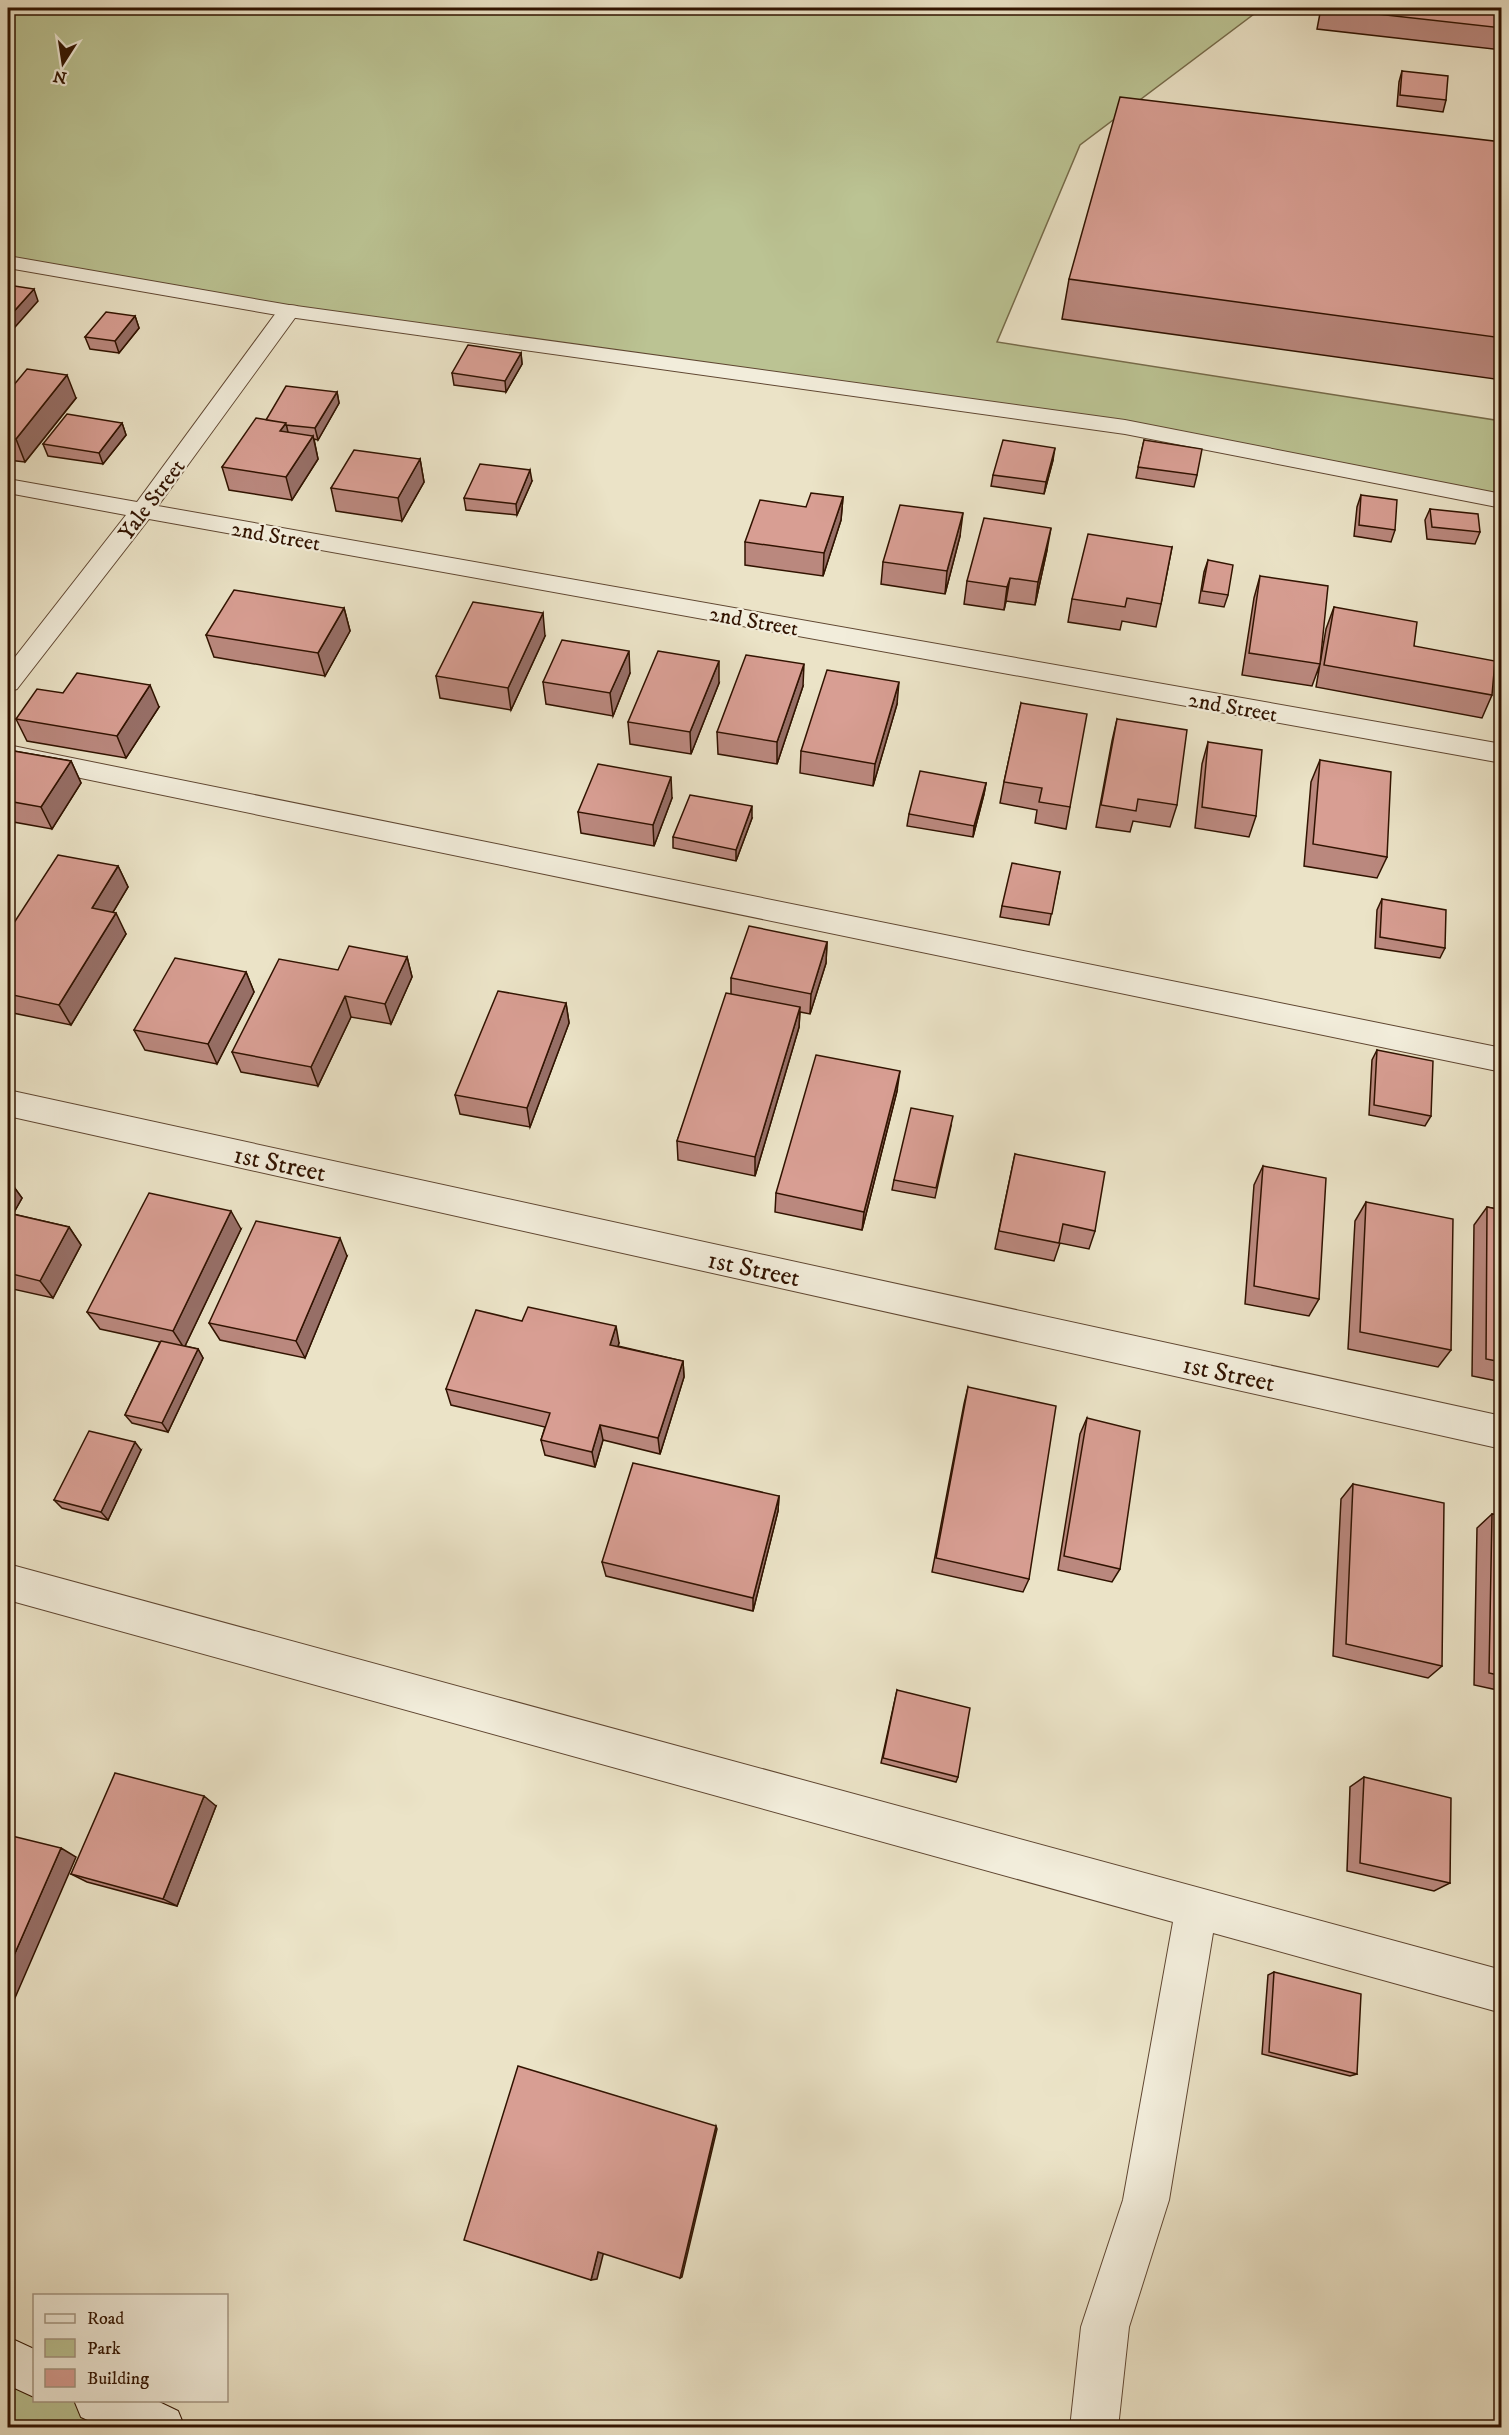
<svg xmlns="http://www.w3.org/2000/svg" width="1509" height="2435" font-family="'IM FELL DW Pica',serif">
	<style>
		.green { fill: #bbc393; stroke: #766b4a; stroke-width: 1.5 }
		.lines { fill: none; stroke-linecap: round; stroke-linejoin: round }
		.lane-casing { stroke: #604732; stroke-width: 2 }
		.street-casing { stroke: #604732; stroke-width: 2 }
		.secondary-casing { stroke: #311300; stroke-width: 2 }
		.lane { fill: #f2eddb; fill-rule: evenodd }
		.street { fill: #f2eddb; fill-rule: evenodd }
		.secondary { fill: #f2eddb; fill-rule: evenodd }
		.wall { fill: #ba887e; stroke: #311300; stroke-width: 1.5 }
		.shaded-wall { fill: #976f67; stroke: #311300; stroke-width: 1.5 }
		.building { fill: #d89e93; stroke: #311300; stroke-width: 1.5 }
		.labels { text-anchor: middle; stroke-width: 4.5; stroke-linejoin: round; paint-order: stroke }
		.far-street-label { font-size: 22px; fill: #311300; stroke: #f2eddb }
		.street-label { font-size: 26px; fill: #311300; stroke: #f2eddb }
	</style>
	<rect width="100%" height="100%" fill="#ebe3c7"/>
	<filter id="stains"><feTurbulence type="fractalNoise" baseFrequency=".00333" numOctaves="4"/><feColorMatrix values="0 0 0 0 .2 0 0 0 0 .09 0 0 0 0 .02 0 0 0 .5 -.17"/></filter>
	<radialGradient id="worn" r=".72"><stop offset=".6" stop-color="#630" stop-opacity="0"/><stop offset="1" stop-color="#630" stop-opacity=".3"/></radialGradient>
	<!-- green -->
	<path class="green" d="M8 8H1262L1080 145 997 342 1501 421V501L1124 427 289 311 8 262Z
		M8 2361 34 2373V2400L98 2401 161 2427H8Z"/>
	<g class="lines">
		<defs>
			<path id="lane" d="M8 256 289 305 1125 420 1502 494V508L1125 434 289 317 8 268Z
				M8 745 1502 1048V1072L8 763Z
				M8 1564 1502 1970V2013L1213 1933 1169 2200 1129 2327 1118 2428H1070L1081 2327 1123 2200 1173 1922 8 1600Z"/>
			<path id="street" d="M289 305 297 306 300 311 158 506 1502 744V763L149 519 17 689 8 692V666L126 515 8 493V479L137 502 281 306Z
				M8 1090 1502 1416V1449L8 1116Z"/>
			<path id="secondary" d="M8 2337 34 2349V2397L8 2385Z
				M74 2400H155L178 2411 185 2428H105L81 2417Z"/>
		</defs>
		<!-- lane casing -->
		<use href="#lane" class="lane-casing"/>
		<!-- street casing -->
		<use href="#street" class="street-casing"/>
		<!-- secondary casing -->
		<use href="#secondary" class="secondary-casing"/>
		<!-- lane -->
		<use href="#lane" class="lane"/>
		<!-- street -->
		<use href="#street" class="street"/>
		<!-- secondary -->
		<use href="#secondary" class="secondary"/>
	</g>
	<!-- wall -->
	<path class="wall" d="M1321 8H1461L1502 12V50L1317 29Z
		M1402 71 1446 100 1443 112 1397 106 1399 82Z
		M1502 142V380L1062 319 1069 279Z
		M135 316 139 328 119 353 90 349 85 337Z
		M521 353 522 364 506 392 454 385 452 373Z
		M8 392 76 398 25 462 8 460Z
		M337 392 339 403 318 440 314 439 318 459 292 500 229 490 222 467 266 420Z
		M122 423 126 435 103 464 48 456 43 444Z
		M1144 440 1197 475 1194 487 1136 478Z
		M420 459 424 482 402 521 336 511 331 488Z
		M1053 460 1044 494 991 486 993 475Z
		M532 481 517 515 466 510 464 498Z
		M1361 495 1395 530 1391 542 1354 536 1357 507Z
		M843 497 841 520 823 576 745 565V542L806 507Z
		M1430 509 1480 532 1475 544 1427 539 1425 520Z
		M960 536 945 594 881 584 883 562Z
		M1172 547 1161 604 1156 627 1122 621 1120 630 1068 622 1072 599Z
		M1047 550 1035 605 1006 601 1004 610 964 604 967 581Z
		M1208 560 1228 595 1224 607 1199 603 1204 572Z
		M1260 576 1320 664 1312 686 1242 675 1254 598Z
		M1334 607 1414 646 1492 695 1482 718 1316 687 1326 629Z
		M344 608 350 631 325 676 214 657 206 635Z
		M545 636 511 710 440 698 436 676Z
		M1502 638V719H1498L1499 644Z
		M630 673 613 716 546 704 543 682Z
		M719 683 691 754 630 744 628 722Z
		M803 686 777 764 718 754 717 732Z
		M1021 703 1070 807 1066 829 1035 823 1037 810 1000 803 1004 782Z
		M897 704 873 786 800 773 801 751Z
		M159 707 126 758 27 741 16 719Z
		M1117 719 1177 805 1170 827 1133 821 1130 832 1096 827 1112 741Z
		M1208 742 1256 816 1249 837 1195 828 1202 764Z
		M8 750 71 761 81 783 52 829 8 821Z
		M1320 760 1387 857 1377 878 1304 866 1311 782Z
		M986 783 984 794 973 837 907 826 909 814Z
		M672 798 654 846 581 833 578 812Z
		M752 818 736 861 673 848V837Z
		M1502 841V897H1500V844Z
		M118 866 128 887 113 912 126 934 71 1025 13 1013 8 1004V932Z
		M1060 872 1049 925 1000 917 1002 906Z
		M1382 899 1445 948 1440 958 1375 948 1377 910Z
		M827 942 826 963 810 1014 800 1012 799 1027 755 1176 678 1160 677 1141 731 994V978Z
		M407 957 412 977 391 1024 351 1017 318 1086 241 1072 232 1052 338 970Z
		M246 972 254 992 217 1064 145 1050 134 1030Z
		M566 1003 569 1023 530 1127 460 1114 455 1095Z
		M1377 1050 1431 1116 1425 1126 1369 1115 1372 1060Z
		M897 1091 862 1230 775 1212 776 1193Z
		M951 1126 935 1198 892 1190 894 1180Z
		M1015 1154 1095 1231 1089 1249 1060 1243 1054 1261 995 1249Z
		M1263 1166 1319 1299 1309 1316 1245 1304 1254 1185Z
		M8 1179 22 1198 13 1214 69 1227 81 1245 53 1298 8 1288Z
		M1366 1202 1451 1350 1438 1367 1348 1349 1355 1221Z
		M1487 1207 1502 1210V1382L1472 1376 1474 1225Z
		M241 1229 185 1346 198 1349 203 1358 168 1432 132 1423 125 1415 160 1342 100 1329 87 1312Z
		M347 1256 305 1358 220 1340 209 1323Z
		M619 1343 618 1346 683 1361 684 1377 660 1454 603 1440 595 1467 545 1455 541 1440 545 1427 451 1405 446 1389Z
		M968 1387 1029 1579 1023 1592 932 1572 964 1404Z
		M1087 1418 1120 1569 1112 1582 1058 1570 1080 1434Z
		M141 1450 108 1520 62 1508 54 1500Z
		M1353 1484 1442 1666 1428 1678 1333 1656 1341 1499Z
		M779 1496 778 1511 753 1611 606 1576 602 1562Z
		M1492 1514 1502 1516V1691L1474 1685 1477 1528Z
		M897 1690 958 1777 956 1782 881 1763Z
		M1364 1777 1450 1883 1434 1891 1347 1871 1350 1787Z
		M216 1806 177 1906 87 1882 71 1874Z
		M1274 1972 1357 2074 1350 2076 1262 2054 1268 1975Z"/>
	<!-- shaded-wall -->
	<path class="shaded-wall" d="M34 289 38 301 8 335V318Z
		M135 316 139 328 119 353 115 341Z
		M521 353 522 364 506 392 505 381Z
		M67 375 76 398 25 462 16 439Z
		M337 392 339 403 318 440 315 428Z
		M122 423 126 435 103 464 99 453Z
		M286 423 291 446 280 431Z
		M313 436 318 459 292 500 286 477Z
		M1055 448 1053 460 1044 494 1046 482Z
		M420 459 424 482 402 521 398 498Z
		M530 470 532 481 517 515 516 504Z
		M843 497 841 520 823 576 824 553Z
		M963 513 960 536 945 594 947 571Z
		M1051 528 1047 550 1035 605 1038 582Z
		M1010 578 1006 601 1004 610 1007 587Z
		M344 608 350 631 325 676 318 653Z
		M543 613 545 636 511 710 508 688Z
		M629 651 630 673 613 716 610 693Z
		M719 661V683L691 754 690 732Z
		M804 664 803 686 777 764V742Z
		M899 682 897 704 873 786 875 764Z
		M150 685 159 707 126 758 117 736Z
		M71 761 81 783 52 829 41 807Z
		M671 777 672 798 654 846 653 825Z
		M986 783 984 794 973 837 974 826Z
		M752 806V818L736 861V850Z
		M118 866 128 887 103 929 92 908Z
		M116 913 126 934 71 1025 59 1005Z
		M827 942 826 963 810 1014 811 994Z
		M407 957 412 977 391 1024 385 1004Z
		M246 972 254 992 217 1064 208 1044Z
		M345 996 351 1017 318 1086 311 1067Z
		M566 1003 569 1023 530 1127 527 1108Z
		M800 1007 799 1027 755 1176V1157Z
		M900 1071 897 1091 862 1230 864 1212Z
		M9 1180 22 1198 8 1223V1181Z
		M231 1211 241 1229 184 1348 173 1331Z
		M69 1227 81 1245 53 1298 40 1281Z
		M340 1238 347 1256 305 1358 296 1341Z
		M616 1326 619 1343 613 1361 610 1345Z
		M198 1349 203 1358 168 1432 162 1423Z
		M683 1361 684 1377 660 1454 658 1438Z
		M600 1425 603 1440 595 1467 592 1452Z
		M135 1442 141 1450 108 1520 101 1512Z
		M779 1496 778 1511 753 1611V1598Z
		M204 1796 216 1806 177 1906 163 1899Z
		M61 1848 76 1857 8 2014V1969Z
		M716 2126 717 2129 682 2277 680 2278Z
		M604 2251 597 2279 591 2280 598 2252Z"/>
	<!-- building -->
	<path class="building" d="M1323 8H1461L1502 12V28Z
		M1402 71 1448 76 1446 100 1400 95Z
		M1120 97 1502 142V338L1069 279Z
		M8 285 34 289 8 318Z
		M106 312 135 316 115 341 85 337Z
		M468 345 521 353 505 381 452 373Z
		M27 369 67 375 16 439 8 438V392Z
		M286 386 337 392 315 428 286 425V423L266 420Z
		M67 414 122 423 99 453 43 444Z
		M256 418 286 423 280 431 313 436 286 477 222 467Z
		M1003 440 1055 448 1046 482 993 475Z
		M1144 440 1202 449 1197 475 1138 467Z
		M354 450 420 459 398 498 331 488Z
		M480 464 530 470 516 504 464 498Z
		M811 493 843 497 824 553 745 542 760 500 806 507Z
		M1361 495 1397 500 1395 530 1359 525Z
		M900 505 963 513 947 571 883 562Z
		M1430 509 1478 514 1480 532 1432 527Z
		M984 518 1051 528 1038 582 1010 578 1007 587 967 581Z
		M1088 534 1172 547 1161 604 1127 598 1125 607 1072 599Z
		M1208 560 1233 565 1228 595 1202 591Z
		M1260 576 1328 586 1320 664 1249 653Z
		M234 590 344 608 318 653 206 635Z
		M473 602 543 613 508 688 436 676Z
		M1334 607 1417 622 1414 646 1495 661 1492 695 1324 665Z
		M562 640 629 651 610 693 543 682Z
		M658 651 719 661 690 732 628 722Z
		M746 655 804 664 777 742 717 732Z
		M827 670 899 682 875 764 801 751Z
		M77 673 150 685 117 736 16 719 37 689 63 693Z
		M1021 703 1087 714 1070 807 1039 802 1042 788 1004 782Z
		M1117 719 1187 730 1177 805 1138 799 1136 811 1101 805Z
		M1208 742 1262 750 1256 816 1202 807Z
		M8 750 71 761 41 807 8 801Z
		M1320 760 1391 772 1387 857 1313 844Z
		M598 764 671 777 653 825 578 812Z
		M920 771 986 783 974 826 909 814Z
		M690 795 752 806 736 850 673 837Z
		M58 855 118 866 92 908 116 913 59 1005 8 994V982L11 978 8 977V932Z
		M1012 863 1060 872 1052 914 1002 906Z
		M1382 899 1446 910 1445 948 1380 937Z
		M749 926 827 942 811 994 731 978Z
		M349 946 407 957 385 1004 345 996 311 1067 232 1052 279 959 338 970Z
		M175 958 246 972 208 1044 134 1030Z
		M498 991 566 1003 527 1108 455 1095Z
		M726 993 800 1007 755 1157 677 1141Z
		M1377 1050 1433 1061 1431 1116 1374 1105Z
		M816 1055 900 1071 864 1212 776 1193Z
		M911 1108 953 1116 936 1188 894 1180Z
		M1015 1154 1105 1172 1095 1231 1063 1224 1059 1243 999 1231Z
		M1263 1166 1326 1178 1319 1299 1254 1286Z
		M149 1193 231 1211 173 1331 87 1312Z
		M1366 1202 1453 1219 1451 1350 1360 1332Z
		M1487 1207 1502 1210V1362L1486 1359Z
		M8 1213 69 1227 40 1281 8 1273Z
		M256 1221 340 1238 296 1341 209 1323Z
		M528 1307 616 1326 610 1345 683 1361 658 1438 600 1425 592 1452 541 1440 550 1413 446 1389 476 1310 522 1321Z
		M161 1341 198 1349 162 1423 125 1415Z
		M968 1387 1056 1406 1029 1579 936 1558Z
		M1087 1418 1140 1431 1120 1569 1064 1556Z
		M89 1431 135 1442 101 1512 54 1500Z
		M633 1463 779 1496 753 1598 602 1562Z
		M1353 1484 1444 1503 1442 1666 1346 1644Z
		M1492 1514 1502 1516V1676L1489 1673Z
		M897 1690 970 1708 958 1777 883 1758Z
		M115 1773 204 1796 163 1899 71 1874Z
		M1364 1777 1451 1798 1450 1883 1360 1863Z
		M8 1835 61 1848 8 1969Z
		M1274 1972 1361 1994 1357 2074 1269 2052Z
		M518 2066 716 2126 680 2278 598 2252 591 2280 464 2240Z"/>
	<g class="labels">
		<!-- far-street labels -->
		<g class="far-street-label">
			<text transform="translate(151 499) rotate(-53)" y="8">Yale Street</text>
			<text transform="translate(276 535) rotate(10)" y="8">2nd Street</text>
			<text transform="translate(754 620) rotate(10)" y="8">2nd Street</text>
			<text transform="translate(1233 706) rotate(10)" y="8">2nd Street</text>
		</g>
		<!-- street labels -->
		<g class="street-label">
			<text transform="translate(280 1163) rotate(12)" y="9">1st Street</text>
			<text transform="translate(754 1268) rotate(12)" y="9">1st Street</text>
			<text transform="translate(1229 1373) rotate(12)" y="9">1st Street</text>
		</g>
	</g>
	<!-- margin -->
	<rect width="1509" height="2435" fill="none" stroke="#ebe3c7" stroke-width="30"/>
	<rect x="9" y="9" width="1491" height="2417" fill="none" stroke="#311300" stroke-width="3"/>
	<rect x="15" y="15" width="1479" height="2405" fill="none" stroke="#311300" stroke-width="1.5"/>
	<!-- legend -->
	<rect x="33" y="2294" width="195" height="108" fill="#f2eddb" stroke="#a59683" stroke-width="1.5"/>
	<rect x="45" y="2314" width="30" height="9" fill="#f2eddb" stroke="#a59683" stroke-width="1.5"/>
	<text x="87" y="2324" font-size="18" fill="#311300">Road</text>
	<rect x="45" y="2339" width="30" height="18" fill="#bbc393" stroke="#a59683" stroke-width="1.5"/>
	<text x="87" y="2354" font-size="18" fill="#311300">Park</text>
	<rect x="45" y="2369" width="30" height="18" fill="#d89e93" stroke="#a59683" stroke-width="1.5"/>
	<text x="87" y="2384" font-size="18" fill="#311300">Building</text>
	<!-- north arrow -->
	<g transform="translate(63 63) rotate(192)" stroke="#f2eddb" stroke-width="4.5" paint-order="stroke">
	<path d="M0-4.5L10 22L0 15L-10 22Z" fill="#311300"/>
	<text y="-9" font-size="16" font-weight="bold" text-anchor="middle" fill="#311300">N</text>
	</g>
	<rect width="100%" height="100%" filter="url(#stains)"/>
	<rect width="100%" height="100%" fill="url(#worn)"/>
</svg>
